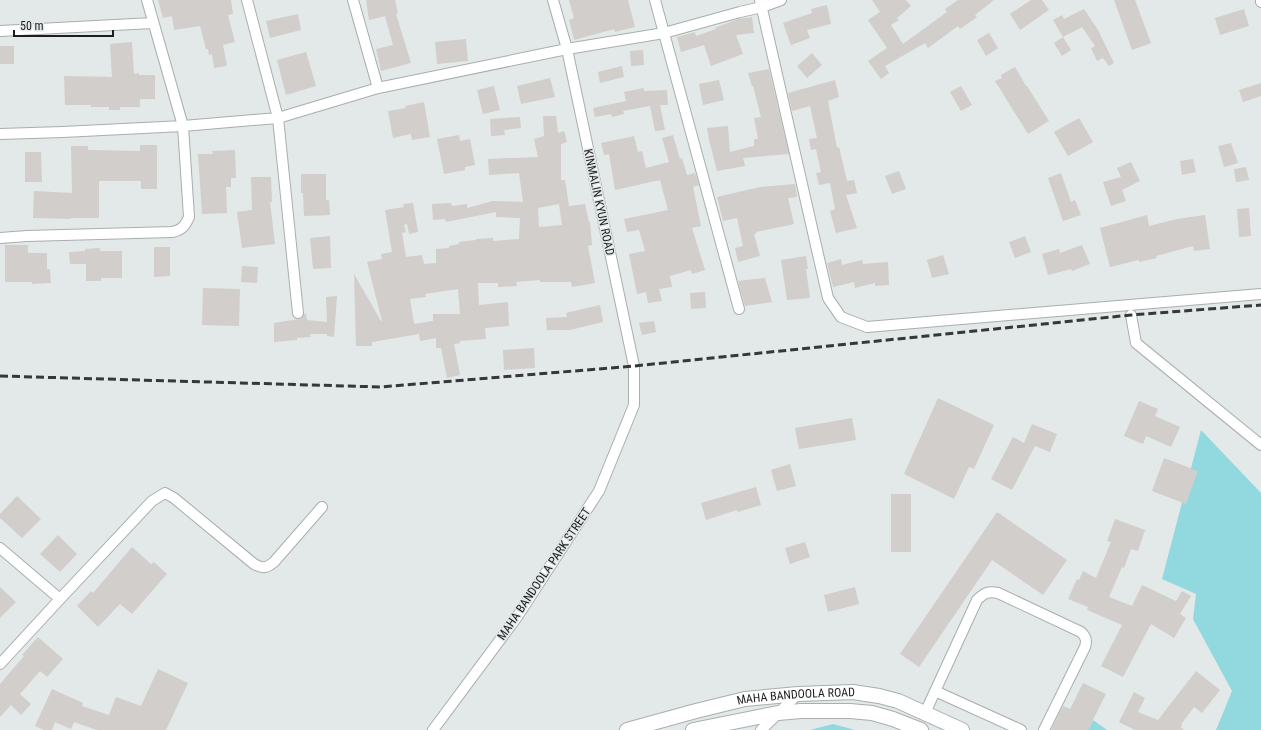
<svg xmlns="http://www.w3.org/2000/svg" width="1261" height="730" font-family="'Roboto Condensed',sans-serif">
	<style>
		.green { fill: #91d8df }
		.building { fill: #d1cecb; fill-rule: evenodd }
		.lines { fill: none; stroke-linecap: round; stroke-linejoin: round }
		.street-casing { stroke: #a9aeae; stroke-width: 12 }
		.secondary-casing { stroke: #a9aeae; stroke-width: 16 }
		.street { stroke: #fff; stroke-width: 10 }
		.secondary { stroke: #fff; stroke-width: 14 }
		.rail { stroke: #363838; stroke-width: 3; stroke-dasharray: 8 4; stroke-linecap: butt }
		.labels { text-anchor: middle; stroke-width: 3; stroke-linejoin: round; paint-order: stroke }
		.street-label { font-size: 12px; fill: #1c1d1d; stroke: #e3e8e8 }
	</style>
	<rect width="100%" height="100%" fill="#e3e8e8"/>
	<!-- green -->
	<path class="green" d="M1201 430 1261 493V730H1216L1232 691 1193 619 1196 594 1162 579Z
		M1093 720 1107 730H1088Z
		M833 724 855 730H810Z"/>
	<!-- building -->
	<path class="building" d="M158 0H231L233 14 228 15 235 42 223 45 227 66 214 68 212 54 209 55 208 49H206L200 26 174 30 172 16 163 18Z
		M366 0H395L398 13 396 14 411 63 381 71 376 49 393 45 385 16 369 20Z
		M569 0H628L635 27 615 32 614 29 574 40 569 20 574 18Z
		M872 0H906L911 6 897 18 899 20 891 25 903 44 947 12 945 9 958 0H994L975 15 977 17 960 29 958 26 928 48 925 43 885 66 889 73 881 79 868 61 887 48 868 20 880 12Z
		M1031 0H1042L1049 10 1020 30 1010 14Z
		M1114 0H1135L1151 43 1132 50Z
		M827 5 831 24 807 30 810 38 791 45 783 23 812 13 811 9Z
		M1084 9 1098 30 1114 63 1109 66 1103 58 1097 61 1091 48 1095 46 1082 27 1063 37 1053 20 1062 15 1064 19Z
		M1244 9 1249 26 1220 35 1215 18Z
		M298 14 301 30 270 38 266 21Z
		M752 17 754 33 736 35 743 54 711 66 704 45 681 52 677 37 695 32 696 36 716 29 715 28 738 19Z
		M989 33 998 48 986 56 977 40Z
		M1063 37 1071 50 1062 56 1054 43Z
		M466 39 468 61 437 64 435 42Z
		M132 42 134 74 139 73V75H155V99H140V107H120V110H109V107H91V105H65L64 76 112 77 110 44Z
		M0 46H14V64H0Z
		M643 50 644 65 631 66 630 51Z
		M306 52 316 86 286 95 277 60Z
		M812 53 822 65 807 78 797 66Z
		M622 66 624 77 600 83 598 72Z
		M1015 67 1026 86H1027L1049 121 1028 134 995 81 1002 78 1001 75Z
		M769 69 789 154 743 158 745 166 717 171 709 140 707 128 728 126 730 152 754 146V139H758L754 118 761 117 753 86H752L748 73Z
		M550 78 555 97 521 104 517 86Z
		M719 80 724 100 703 105 699 84Z
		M835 80 839 97 828 101 837 148 839 147 847 181 854 180 857 193 846 195 857 228 836 233 830 211 835 209 830 183 819 185 816 173 821 172 816 149 811 150 809 139 817 138 810 106 792 111 788 93Z
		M1261 83V96L1243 102 1239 90Z
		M494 86 500 110 483 114 477 90Z
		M961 86 972 105 961 111 950 92Z
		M644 88V91L667 90 668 105H660L665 130 655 131 650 106 623 111 624 114 612 117 611 114 595 117 593 108 626 101 624 92Z
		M424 102 430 137 412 140 411 134 393 138 388 111 406 108 405 106Z
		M543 116H556L558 133 564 131 567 142 561 144V180H565L569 206 585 204 589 222H590L592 245 588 246 595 283 572 287 571 282H540V280L516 282 517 286 498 287V283H478L479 305 508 302 509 326 485 328 486 339 460 341V343L454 344 460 375 447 378 441 348H436V338L420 341 419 334 372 342V346H356L354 274 381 321H382L367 262 382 259 381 254 392 252 385 210 404 207 403 204 413 203 418 232 409 234 407 224 404 225 406 232 402 233 406 257 422 255 424 264 436 263V249L449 248V246L459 244V242L476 240V239L493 238V241L519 239 520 218 496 217V212L446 222 445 219 433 220 432 204 451 203 452 206 467 204V208L493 201 523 202 519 173 489 175 488 159 538 157 534 139 544 136ZM559 204 562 225 539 227 538 208ZM458 289 460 314H433V321L414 324 410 299 426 297 425 294Z
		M520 117 521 128 504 130 505 135 491 136 490 119Z
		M1079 118 1093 142 1068 156 1054 132Z
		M459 135 460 141 470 139 475 165 465 167V170L444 174 437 139Z
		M673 135 680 159 682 158 687 175 695 173 699 185 693 187 701 226 692 228 705 270 692 274 691 270 670 276 672 287 659 289 662 301 648 303 646 292 637 294 629 254 645 251 639 230 627 232 624 219 668 210 660 180 615 190 609 154 604 155 601 143 634 136 638 152 642 151 646 168 669 162 662 138Z
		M1231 143 1238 163 1224 167 1218 146Z
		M140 145H157V189H141V181H99V218H71V219L33 218 34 191 72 193 71 146H88V150L140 151Z
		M235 150 236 178H231V187H226L227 213 202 214 198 154H213L212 151Z
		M25 152H41L42 182H25Z
		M1193 159 1196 172 1182 175 1180 161Z
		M1131 162 1140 181 1122 190 1126 201 1111 206 1103 182 1121 177 1117 168Z
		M1246 167 1249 180 1236 182 1234 169Z
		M899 171 906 189 892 194 885 176Z
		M1061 173 1071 202 1075 200 1081 215 1063 221 1048 178Z
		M301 174H326V200H329L330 215 304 216 303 193H301Z
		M251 177H271L272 202H270L275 244 242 248 237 212 252 210Z
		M795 184 797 197 788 198 794 224 756 232V234H754L760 256 738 262 735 248 743 246 737 218 723 221 717 197 760 187Z
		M1249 208 1251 236 1239 237 1237 209Z
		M1147 215 1149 226 1177 219 1205 215 1210 249 1194 251 1193 246 1156 256 1157 258 1139 262V260L1110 267 1100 228Z
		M330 236 331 268 313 269 310 238Z
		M1025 236 1031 252 1015 258 1009 242Z
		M5 245H28V253H47V269H50L51 283 32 284V282H5Z
		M1082 245 1090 264 1072 271 1071 269 1048 275 1042 254 1059 249 1060 253Z
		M154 247H170V276L154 277Z
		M100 248V251H122V278H101V281H86V264H70L69 252 85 251V249Z
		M943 255 949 274 932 278 927 260Z
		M806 256 808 269H806L810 298 787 300 781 260Z
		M841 259 842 265 862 260 863 264 888 262 889 285 875 286V283L855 288 854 282 833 287 827 263Z
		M242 266 258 267 257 283 241 282Z
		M765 278 772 302 745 306 738 281Z
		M203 288 240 289 239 326 202 325Z
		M705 292 706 308 691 309 690 293Z
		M337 296 334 337 327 336V334H310L311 337 297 338V340L274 342V323L299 319 302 318 304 314H306L307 320 327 322 326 297Z
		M600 305 603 322 570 330H547L546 318 567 317 566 313Z
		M654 321 656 332 642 335 639 323Z
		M534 348 535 368 504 370 503 350Z
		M938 398 994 425 974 469 969 467 954 499 904 474Z
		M1139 401 1158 409 1155 416 1180 427 1171 447 1146 436 1143 444 1124 436Z
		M852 418 856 440 799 449 795 428Z
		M1032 424 1057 434 1050 452 1035 446 1012 490 991 479 1013 437 1024 443Z
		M1164 458 1198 471 1186 504 1152 491Z
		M790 464 796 486 777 491 771 470Z
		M756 487 761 505 738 512 737 510 706 520 701 503Z
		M891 494H911V552H891Z
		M17 496 41 519 22 538 0 518V514Z
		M997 512 1067 560 1043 595 992 560 919 667 900 654Z
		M1115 519 1145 530 1138 551 1131 549 1124 568 1122 567 1109 597 1132 606 1142 585 1176 601 1182 591 1191 596 1180 614 1186 618 1174 638 1151 624 1123 677 1101 666 1122 625 1087 610 1088 607 1068 599 1077 579 1079 580 1083 571 1096 578 1111 542 1107 541Z
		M58 535 77 554 60 572 40 554Z
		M805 542 810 557 790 564 785 548Z
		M132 547 151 564 154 562 167 574 132 614 120 604 98 627 77 606 91 591 93 593Z
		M0 587 16 602 0 618Z
		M855 587 859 604 828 612 824 595Z
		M38 637 63 659 47 677 40 671 20 694 31 704 21 715 11 705 0 717V684L24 656 22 655Z
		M158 669 188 683 166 730H97L74 722 71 729 55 722 52 730H44L35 726 52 689 83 703 82 706 109 715 116 697 141 706Z
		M1196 671 1220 690 1202 713 1194 707 1182 723 1181 728 1184 729 1183 730H1135L1119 722 1134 692 1145 698 1138 712 1158 720Z
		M1083 683 1106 694 1088 730H1051L1063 706 1070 709Z"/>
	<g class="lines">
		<defs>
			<path id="street" d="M247 0 278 118 298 313
				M353 0 378 88
				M655 0 739 309
				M760 0 828 298 841 317 867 327 1261 294
				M1261 0V2
				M0 31 153 23
				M0 134 63 132 183 126 278 118 378 88 567 49 664 33 740 12 762 7 781 0
				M0 238 27 236 172 232C182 230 185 226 189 217L183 126 147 0
				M1131 315 1136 343 1261 445
				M0 548 60 599
				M0 664 60 599 152 501 165 493 174 498 254 564C263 569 267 568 274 562L322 507
				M935 691 1021 730
				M925 713 977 600C984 593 988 591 998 593L1081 632C1086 637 1087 640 1085 647L1044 730
				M433 730 517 617 599 491 634 405V366L567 49 553 0
				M761 730 798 694"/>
			<g id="secondary">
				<path id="s1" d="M627 730 696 711 745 699 798 694 853 692 879 696 898 701 962 730"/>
				<path d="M693 730 778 713 801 711H850L872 713 893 719 921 730"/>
			</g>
		</defs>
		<!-- street casing -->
		<use href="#street" class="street-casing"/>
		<!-- secondary casing -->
		<use href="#secondary" class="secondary-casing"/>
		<!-- street -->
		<use href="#street" class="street"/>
		<!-- secondary -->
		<use href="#secondary" class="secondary"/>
		<!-- rail -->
		<path class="rail" d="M0 376 381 387 634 366 1131 315 1261 305"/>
	</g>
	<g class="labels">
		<!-- street labels -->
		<g class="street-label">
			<text transform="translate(599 202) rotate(78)" y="4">KINMALIN KYUN ROAD</text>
			<text transform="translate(544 574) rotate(-56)" y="4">MAHA BANDOOLA PARK STREET</text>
			<text dy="4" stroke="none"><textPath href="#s1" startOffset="173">MAHA BANDOOLA ROAD</textPath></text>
		</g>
	</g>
	<!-- scale -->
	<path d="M14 30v6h99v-6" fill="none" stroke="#1c1d1d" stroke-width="2"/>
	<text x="20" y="30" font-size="12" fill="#1c1d1d" stroke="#e3e8e8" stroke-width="3" paint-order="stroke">50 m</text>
</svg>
